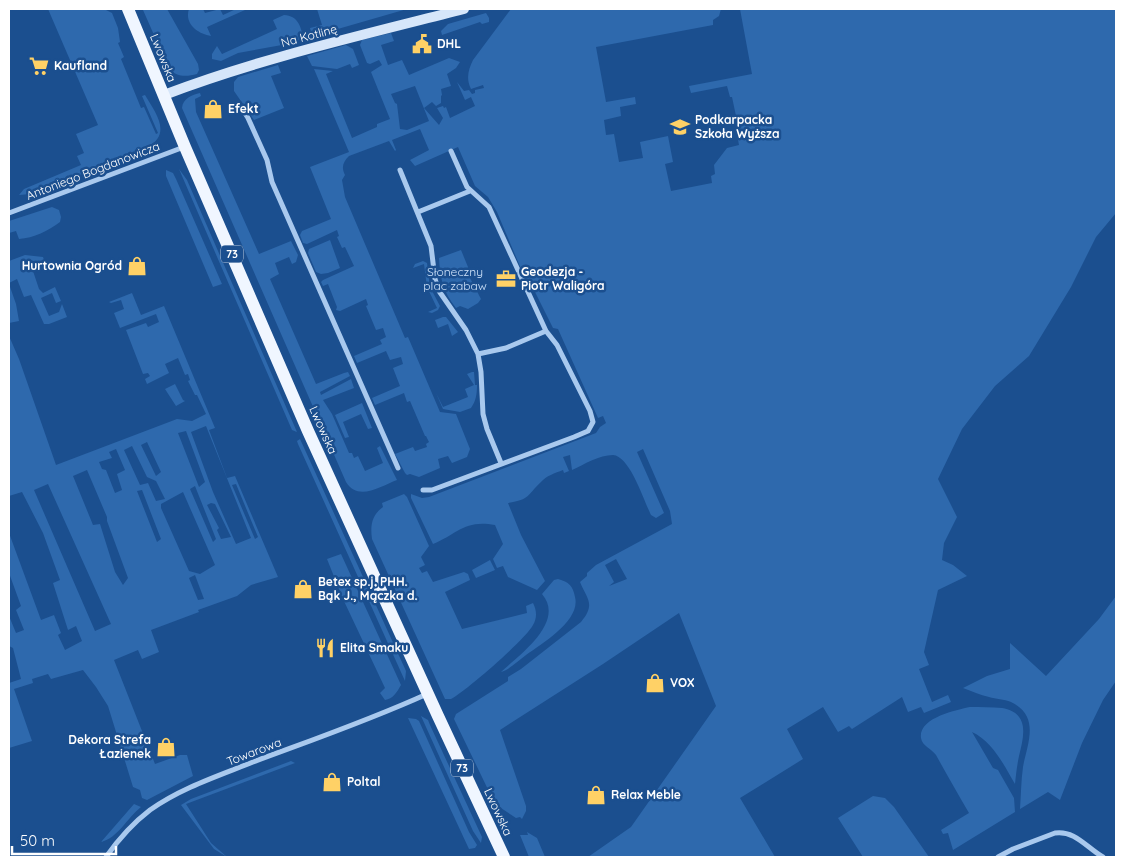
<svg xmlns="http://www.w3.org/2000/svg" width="1125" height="866" font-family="Quicksand,sans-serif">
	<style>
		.green { fill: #2e69ad; fill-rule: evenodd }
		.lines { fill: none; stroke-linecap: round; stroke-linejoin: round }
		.street { stroke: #a9c9ee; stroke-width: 5 }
		.secondary { stroke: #d6e6fa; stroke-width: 10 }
		.primary { stroke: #f0f6ff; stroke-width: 12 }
		.labels { text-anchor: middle; stroke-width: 5; stroke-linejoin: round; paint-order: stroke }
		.shield { fill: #1b4f8f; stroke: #bbcadd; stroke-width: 1 }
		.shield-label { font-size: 11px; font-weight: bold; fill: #fff }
		.street-label { font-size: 12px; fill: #fff; stroke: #1b4f8f }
		.poi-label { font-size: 12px; font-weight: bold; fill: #fff; stroke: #1b4f8f; text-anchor: start }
		.park-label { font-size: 12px; fill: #cfe3fa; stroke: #1b4f8f }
	</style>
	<rect width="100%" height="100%" fill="#1b4f8f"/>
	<!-- green -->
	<path class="green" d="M48 9H104L112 13 118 28 120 42 118 43 124 57 121 59 141 108 144 107 156 134 158 133 142 96 145 95C155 112 173 134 147 147L74 178 30 194 19 195 24 189 81 165 77 156 84 153 76 134 98 125Z
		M167 9 198 64 199 70 197 74C186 77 177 77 169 69L143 10Z
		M189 9H203L205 13 220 9 223 15 236 9 245 10 207 27 211 36C198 34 184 24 189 9Z
		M317 9H407L317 35 311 32 310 28 322 25Z
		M511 9H721L719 16 713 20V25L596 47 606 102 635 97 636 104 620 107 621 116 604 120 606 135 614 134 619 162 643 158 640 142 668 136 673 162 665 164 671 191 712 183 711 176 715 174 714 165 727 148 739 145 734 119 736 116 732 97H730L727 86 691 93 689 86 752 74 740 9H1116V213L1096 237 1071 287 1029 356 995 386 962 429 938 479 957 517 944 543 942 560 953 565 967 576 938 590 924 652 929 665 919 669 932 702 948 695 951 702 924 713 921 707 908 712 902 697 852 729 849 726 838 732 823 707 787 729 803 759 740 798 775 857H588L631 827 716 706 679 613 603 664 500 730 526 806V811L522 819 520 817 516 818 495 804 454 719 456 714 508 681V677L521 669 581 622C596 604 587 599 580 582L587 576V573L596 565 672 524 670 511 643 449 637 452 664 513 656 518 651 515C644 501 630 456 613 455 599 455 585 464 572 470L570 455 563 457 569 471 564 473 563 470C555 473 546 476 541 482 526 496 531 499 508 503L521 535 545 581 537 590 508 577 503 566 497 568 493 559 503 544 495 525C465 519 457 534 433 544L411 498V494L422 498 429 497 596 433 600 427 606 423 603 416 598 418 558 329 553 328 533 288 530 287 527 283 497 212 488 197 475 186 458 147 415 166 410 160 429 150 420 129 392 140 396 150 395 151 389 141 349 156C343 162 341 167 345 175L342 180 345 197 405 338 408 337 440 412 456 414 470 449 467 457 452 463 448 456 438 459 440 468 419 477 410 474 407 475 405 473 395 454 413 447 415 451 427 447 426 444 429 442 426 436H425L410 401 407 402 404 393 375 405 372 398 400 386 393 368 403 364 401 357 390 360 386 351 357 363 354 356 382 344 380 340 386 337 383 328 376 330 366 306 368 305 366 299 340 311 336 310 337 307 328 284 323 286 321 282 323 280 354 266 345 247 342 248 337 237 339 236 337 230 307 244 303 243 300 235 302 231 331 219 310 167 349 152 314 69 333 71 326 74 352 138 377 127V124L390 119 371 72 382 65 379 60 370 64 367 63 360 45 362 40 391 33 394 41 381 45 388 65 402 60 409 75 449 58 460 62 456 68 447 74 451 86 441 89 442 95 441 96V103L436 106 432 102 424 108 439 125 443 118 437 108 443 106 444 108 446 107 450 118 475 106 471 97 465 100 457 82 464 91 469 90 472 94 475 93V90L484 88 483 85 471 89C466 79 468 70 473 60ZM415 86 429 121 407 130 400 129 397 104 395 103 391 94ZM616 559 627 579 609 586 614 582 605 565Z
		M486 13 489 18V22L482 24 480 22 442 35 441 31 448 24Z
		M284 15C298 16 301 26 303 38L293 43 238 53 221 61 212 59V54L217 46 222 54 277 29 273 20Z
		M346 45 353 49 359 65 352 68 350 64 337 69 312 66 307 56Z
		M278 65 281 73 271 76 284 108 254 120 234 91V82L238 77Z
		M200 93 201 96 195 99 196 112 259 254 291 241 298 255 296 262 292 264 289 257 275 263 279 274 270 279 316 384 344 373 348 372 350 376 320 392 321 395 351 379 354 388 323 400 332 414 349 453H352L354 458 358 456 365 471 383 463 377 448 380 446 397 480C381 486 358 502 346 482L182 108C183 98 192 95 200 93Z
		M179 169 187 180 297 432 292 430Z
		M166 170 173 173 176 179 222 284 213 287 166 176Z
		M52 207 59 210 61 217 60 222C48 231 34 238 19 239L16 231 9 233V221Z
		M330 240 340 268 328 273 321 274 316 272 308 253 309 249Z
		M461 250 468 267 470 278 481 299 478 303 468 309 460 306 456 308C443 292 440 278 439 258Z
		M25 255 43 257 44 260 31 265 39 289 43 293 55 287 61 301 56 303 52 293 41 298 49 316 59 312 62 304 67 317 49 324H44L31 295 24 297 17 279 9 283V261Z
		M423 261 427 263 430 287 440 306 438 310 432 313 428 312 437 308 427 287 424 264 413 268 415 264Z
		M9 284 16 304 19 321 9 323Z
		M132 293 141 315 164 306 215 428 209 430 227 478 235 476 278 577 251 585 237 596 198 610 199 612 151 630 159 652 142 659 138 650 114 660 155 764 180 755H187L193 776 147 800 142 798 140 790 133 787 108 706 96 687 83 670 51 679 48 674 32 679 33 683 14 689 32 741 9 748V683L21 679 13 648 9 646V616L16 633 24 630 16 610 21 606 9 573V533L41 620 54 615 61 633 58 635 65 650 82 641 76 626 68 630 53 583 60 580 43 533 22 492 9 496V336L19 359 56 465 177 419 192 421 206 414 197 395H195L188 381 190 380 188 374 185 375 178 358 165 364 169 373 147 384 145 379 150 376 148 373 143 374 126 330 146 323 148 327 159 322 156 314 120 328 114 313 124 309 121 300 111 303 109 302ZM206 426 251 538 236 544 213 492 191 432ZM186 431 205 482 199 487 178 433ZM147 442 161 472 156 476 141 445ZM132 446 147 477 156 481 165 499 156 501 148 483 140 485 124 450ZM116 449 125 470 117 474 122 490 115 493 106 470 102 469 99 462 112 458 109 452ZM87 470 107 517V521L128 578 123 585 115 572 100 524 93 525 73 476ZM48 484 111 624 95 631 34 490ZM236 484 258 537 255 539 232 485ZM195 486 216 539 213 542 190 489ZM142 490 161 539 157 542 137 491ZM183 492 215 565 200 574 189 571 161 508V504ZM211 503 215 504 231 537 221 539 217 530 219 528 207 505ZM195 575 204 599 198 600 189 578Z
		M443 317H446L458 332 452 336 448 324 438 328 435 320Z
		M472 372H474L475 385H477C477 394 476 401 471 408L460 412 443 409 436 393 443 407 468 397 465 389 474 385 467 374Z
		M175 384 183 400 185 401 176 406 165 389Z
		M362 403 372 428 368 429 361 414 343 422 349 437 345 438 335 415Z
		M300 439 406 671 405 681 298 444 297 441Z
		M404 494 407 497 429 546 421 557 425 565 419 568 422 573 427 571 433 582 464 572 468 574 470 580 445 592 462 629 527 613 526 606 533 603C537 611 537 618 533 625 526 639 465 692 451 699H445L372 539C370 525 372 515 383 507L382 503Z
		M341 554 401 685C397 692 393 699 385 700L380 693 385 688 343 599 327 559Z
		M490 560 495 570 476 578 472 570Z
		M558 579C569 582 573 586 575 597 581 620 543 643 526 655 518 661 510 669 501 672 519 655 566 622 542 594L554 580Z
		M1116 596V681L1103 700 1082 743 1060 800 1048 792 1020 809C1021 795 1021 781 1023 767 1027 744 1041 717 1011 702 1004 699 996 699 989 697 980 695 972 691 963 688L987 676 1010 669V643L1046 676 1099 619Z
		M970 707C980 707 992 707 1002 708 1030 713 1024 736 1019 756 1017 765 1016 775 1015 784 1004 765 992 741 972 732L993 768 998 770 1014 798 1015 812 953 850 948 833 943 834 941 830 969 813C958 794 947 775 936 755 932 749 922 746 921 738 918 718 956 710 970 707Z
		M421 716 428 720 430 725 482 837 481 843 473 831Z
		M408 718 416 719 419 721 469 832 477 845 475 848 469 849Z
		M291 761 295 763 186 804 211 843 227 857 214 849 181 805 191 799Z
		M873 796 885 798 894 807 929 857H863L838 818Z
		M134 804 141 807C127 818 118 838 101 842Z
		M527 832 537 838 545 857H529L520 835H528Z"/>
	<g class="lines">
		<!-- street -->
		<path class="street" d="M241 107 248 118 267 160 272 182 398 468
			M400 170 431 246 435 279 439 291 466 330 478 354 481 372 483 414 487 429 501 463
			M418 212 470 191
			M9 213 184 147
			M478 354 506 348 546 331
			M423 490H432L574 437 588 431 593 422 590 411 557 345 546 331 489 207 467 187 451 151
			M106 857C118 840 133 823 150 810 181 788 218 776 253 762 312 740 370 720 427 694
			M998 857 1013 849 1055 833C1075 830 1087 848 1103 857"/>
		<!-- secondary -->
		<path class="secondary" d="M164 95C261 58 363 35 464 9"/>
		<!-- primary -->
		<path class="primary" d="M128 9 185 147 308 431 438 716 504 857"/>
	</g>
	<!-- icons -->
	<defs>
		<symbol id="civic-bare" viewBox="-9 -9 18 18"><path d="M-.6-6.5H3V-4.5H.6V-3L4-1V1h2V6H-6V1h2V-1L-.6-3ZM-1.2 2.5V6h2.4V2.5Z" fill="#ffd166" stroke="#1b4f8f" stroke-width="2.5" paint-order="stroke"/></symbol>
		<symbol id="supermarket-bare" viewBox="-9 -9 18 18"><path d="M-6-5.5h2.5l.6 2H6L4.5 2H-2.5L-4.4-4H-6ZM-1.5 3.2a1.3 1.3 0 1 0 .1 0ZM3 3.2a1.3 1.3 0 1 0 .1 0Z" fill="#ffd166" stroke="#1b4f8f" stroke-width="2.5" paint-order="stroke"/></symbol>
		<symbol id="shop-bare" viewBox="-9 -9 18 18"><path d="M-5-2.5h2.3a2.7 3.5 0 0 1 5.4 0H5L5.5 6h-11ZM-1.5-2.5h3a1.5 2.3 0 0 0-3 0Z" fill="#ffd166" stroke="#1b4f8f" stroke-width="2.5" paint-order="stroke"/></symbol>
		<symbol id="university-bare" viewBox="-9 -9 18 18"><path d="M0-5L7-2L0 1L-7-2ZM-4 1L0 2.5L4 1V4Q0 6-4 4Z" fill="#ffd166" stroke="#1b4f8f" stroke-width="2.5" paint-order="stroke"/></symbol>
		<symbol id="office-bare" viewBox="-9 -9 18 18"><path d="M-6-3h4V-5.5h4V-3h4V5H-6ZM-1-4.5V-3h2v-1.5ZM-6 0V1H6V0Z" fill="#ffd166" stroke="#1b4f8f" stroke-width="2.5" paint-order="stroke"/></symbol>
		<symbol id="restaurant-bare" viewBox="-9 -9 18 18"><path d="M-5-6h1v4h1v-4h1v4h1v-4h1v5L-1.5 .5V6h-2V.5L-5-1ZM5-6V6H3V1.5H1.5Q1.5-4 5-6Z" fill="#ffd166" stroke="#1b4f8f" stroke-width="2.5" paint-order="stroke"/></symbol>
	</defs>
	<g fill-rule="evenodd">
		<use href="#civic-bare" x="408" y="30" width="28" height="28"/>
		<use href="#supermarket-bare" x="25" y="52" width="28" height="28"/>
		<use href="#shop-bare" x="199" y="95" width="28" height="28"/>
		<use href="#university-bare" x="666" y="113" width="28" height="28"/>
		<use href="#shop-bare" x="123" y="252" width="28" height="28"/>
		<use href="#office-bare" x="492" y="265" width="28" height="28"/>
		<use href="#shop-bare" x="289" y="575" width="28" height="28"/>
		<use href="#restaurant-bare" x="311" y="634" width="28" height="28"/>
		<use href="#shop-bare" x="641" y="669" width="28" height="28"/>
		<use href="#shop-bare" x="152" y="733" width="28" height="28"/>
		<use href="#shop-bare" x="318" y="768" width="28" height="28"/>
		<use href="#shop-bare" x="582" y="781" width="28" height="28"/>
	</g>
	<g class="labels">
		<!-- shield labels -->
		<g class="shield">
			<rect x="221" y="245.5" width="22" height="17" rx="4"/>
			<rect x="451" y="759.5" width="22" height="17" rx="4"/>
		</g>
		<g class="shield-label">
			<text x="232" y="258">73</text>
			<text x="462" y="772">73</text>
		</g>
		<!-- street labels -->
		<g class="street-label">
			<text transform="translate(309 36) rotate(-15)" y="4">Na Kotlinę</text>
			<text transform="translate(163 58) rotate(68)" y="4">Lwowska</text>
			<text transform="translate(93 171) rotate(-21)" y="4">Antoniego Bogdanowicza</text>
			<text transform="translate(323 430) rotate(66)" y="4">Lwowska</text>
			<text transform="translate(254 752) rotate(-21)" y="4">Towarowa</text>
			<text transform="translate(498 812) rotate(65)" y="4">Lwowska</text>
		</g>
		<!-- poi labels -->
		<g class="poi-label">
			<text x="437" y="48">DHL</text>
			<text x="54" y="70">Kaufland</text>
			<text x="228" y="113">Efekt</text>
			<text x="695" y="124">Podkarpacka<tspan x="695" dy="14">Szkoła Wyższa</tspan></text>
			<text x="122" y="270" text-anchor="end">Hurtownia Ogród</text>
			<text x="521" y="276">Geodezja -<tspan x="521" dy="14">Piotr Waligóra</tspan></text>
			<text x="318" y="586">Betex sp.j. PHH.<tspan x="318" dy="14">Bąk J., Mączka d.</tspan></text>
			<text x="340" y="652">Elita Smaku</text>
			<text x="670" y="687">VOX</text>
			<text x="151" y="744" text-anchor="end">Dekora Strefa<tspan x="151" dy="14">Łazienek</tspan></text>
			<text x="347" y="786">Poltal</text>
			<text x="611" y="799">Relax Meble</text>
		</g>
		<!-- park labels -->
		<g class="park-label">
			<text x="455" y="276">Słoneczny<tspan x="455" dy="14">plac zabaw</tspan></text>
		</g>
	</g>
	<!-- border -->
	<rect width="1125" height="866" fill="none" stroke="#ffffff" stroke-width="20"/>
	<!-- scale -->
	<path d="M12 846v8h104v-8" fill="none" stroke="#ffffff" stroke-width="2.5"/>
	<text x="20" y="846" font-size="15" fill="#ffffff" stroke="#1b4f8f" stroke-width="4" paint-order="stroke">50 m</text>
</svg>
